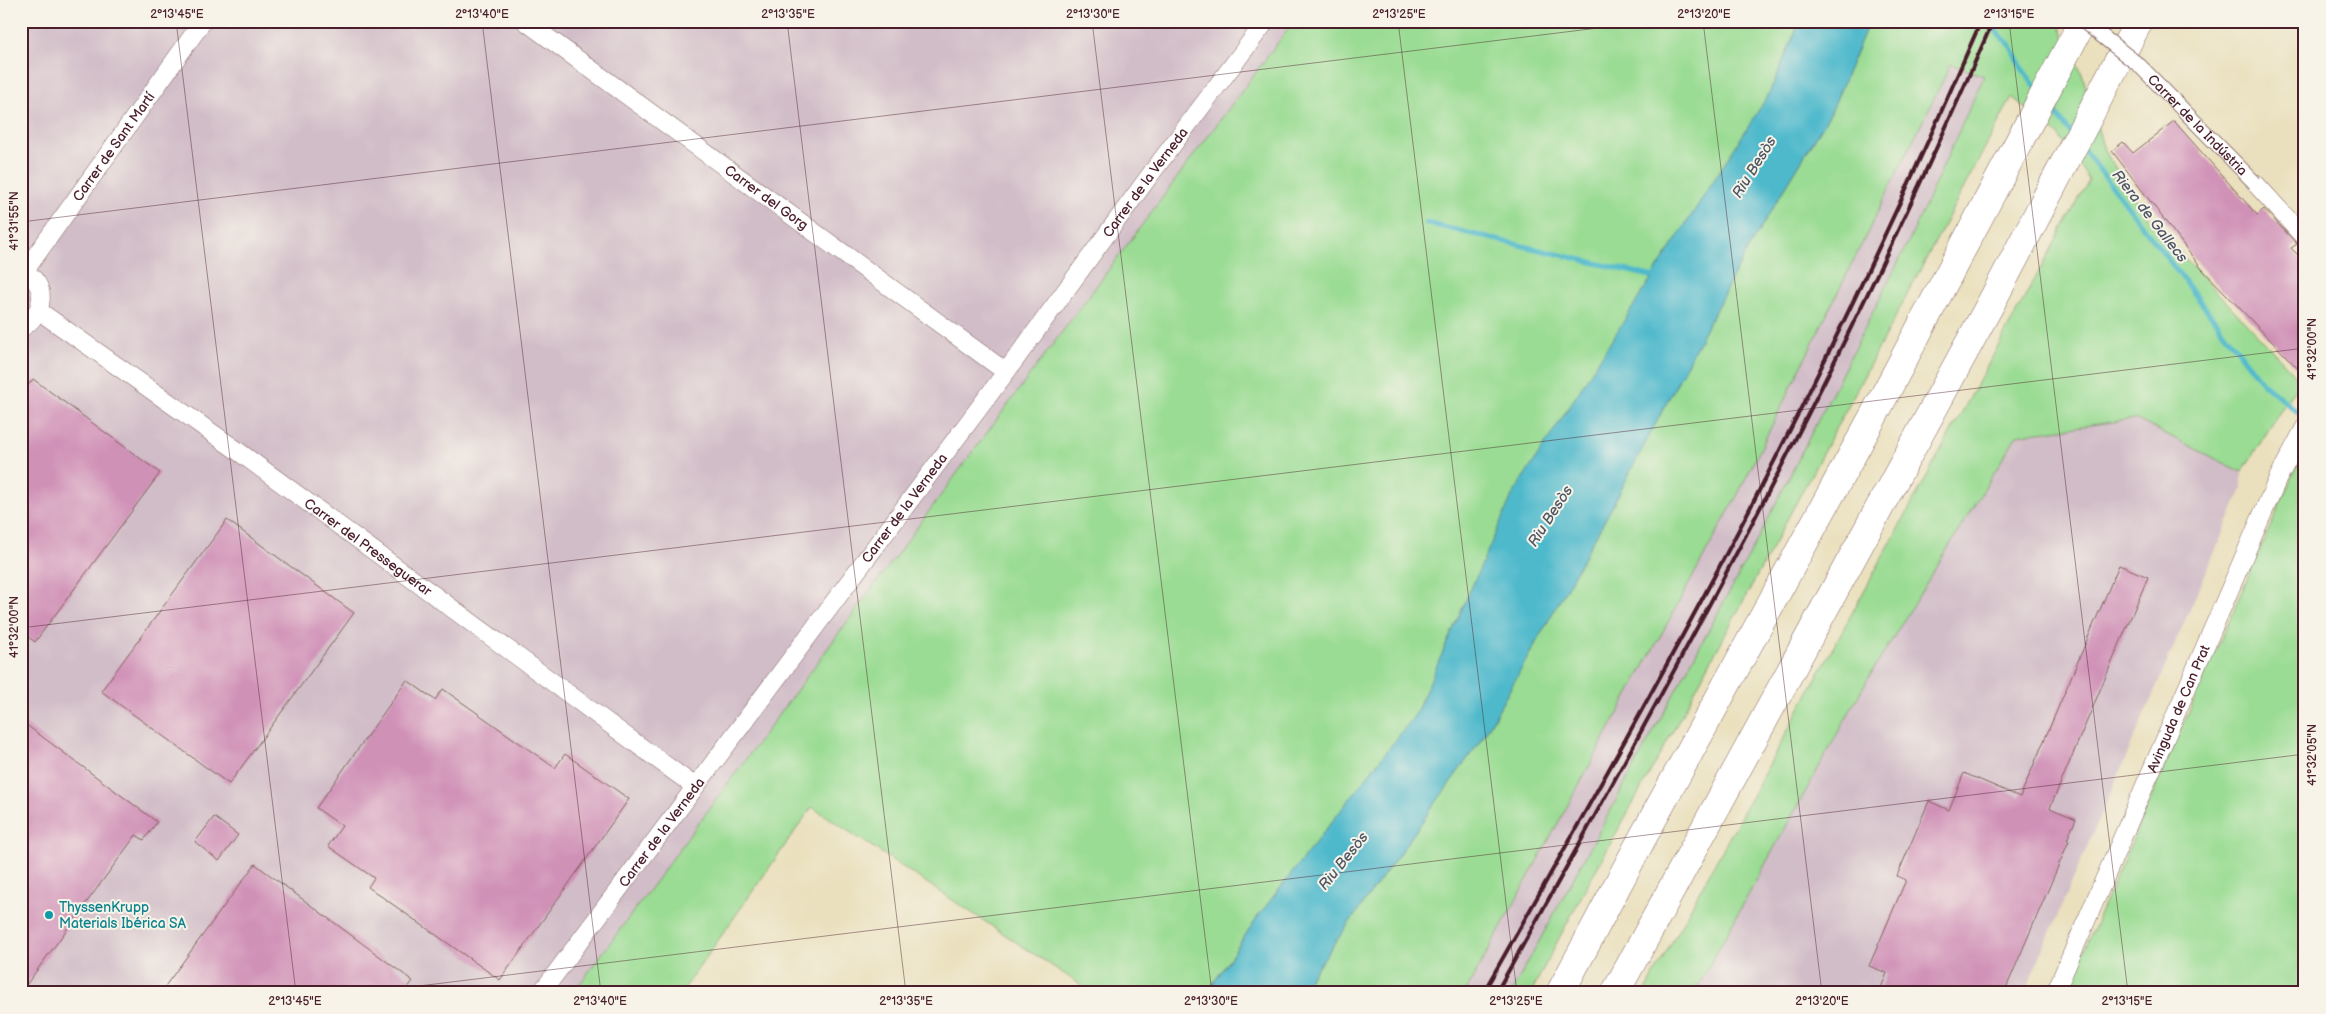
<svg xmlns="http://www.w3.org/2000/svg" width="2326" height="1014" font-family="'Balsamiq Sans',sans-serif">
	<style>
		.industrial { fill: #d1bdc8 }
		.green { fill: #9adc93; stroke: #727e5f }
		.water { fill: #4fb9cc; stroke: #4c6c7c }
		.lines { fill: none; stroke-linecap: round; stroke-linejoin: round }
		.stream { stroke: #4fb9cc; stroke-width: 5 }
		.building { fill: #d091b7 }
		.minor-casing { stroke: #82635e; stroke-width: 19 }
		.motorway-casing { stroke: #82635e; stroke-width: 29 }
		.minor { stroke: #fff; stroke-width: 18 }
		.motorway { stroke: #fff; stroke-width: 28 }
		.rail { stroke: #4a1f2b; stroke-width: 4 }
		.pedestrian-bridge-casing { stroke: #82635e; stroke-width: 16; stroke-linecap: butt }
		.pedestrian-bridge { stroke: #fff; stroke-width: 14 }
		.ticks { fill: none; stroke: #4a1f2b; stroke-width: 1; stroke-opacity: 0.45 }
		.culture-dot { fill: #0f9aa8; stroke: #f7f3e8; stroke-width: 2 }
		.labels { text-anchor: middle; stroke-width: 4; stroke-linejoin: round; paint-order: stroke }
		.street-label { font-size: 14px; fill: #4a1f2b; stroke: #f7f3e8 }
		.culture-label { font-size: 14px; fill: #0d838f; stroke: #f7f3e8; text-anchor: start }
		.water-label { font-size: 15px; font-style: italic; fill: #4c5563; stroke: #f7f3e8 }
		.neatline { fill: none; stroke: #4a1f2b; stroke-width: 2 }
		.ticks-label { font-size: 12px; text-anchor: middle; fill: #4a1f2b }
	</style>
	<rect width="100%" height="100%" fill="#f7f3e8"/>
	<filter id="ink" filterUnits="userSpaceOnUse"><feTurbulence type="fractalNoise" baseFrequency=".02" numOctaves="2"/><feDisplacementMap in="SourceGraphic" scale="10" xChannelSelector="R" yChannelSelector="G"/><feConvolveMatrix kernelMatrix="1 2 1 2 8 2 1 2 1" color-interpolation-filters="sRGB"/></filter>
	<filter id="wash" filterUnits="userSpaceOnUse"><feTurbulence type="fractalNoise" baseFrequency=".0096" numOctaves="4" result="noise"/><feDisplacementMap in="SourceGraphic" scale="20" xChannelSelector="R" yChannelSelector="G"/><feGaussianBlur stdDeviation="1.12" result="paint"/><feColorMatrix in="noise" values="0 0 0 0 0 0 0 0 0 0 0 0 0 0 0 0 0 1.4 0 .05"/><feComposite in="paint" operator="in"/></filter>
	<g filter="url(#wash)">
		<rect width="100%" height="100%" fill="#eae0bd"/>
		<!-- industrial -->
		<path class="industrial" d="M21 21H1294L989 430 573 993H21Z
			M1951 64 1984 76 1909 241 1750 554 1511 993H1465L1737 496Z
			M2135 419 2242 472V489L2024 993H1694L1866 682 2017 435Z"/>
		<!-- green -->
		<path class="green" d="M1294 21H1800L1769 94 1421 700 1416 715 1256 919 1207 993H1093L812 807 681 993H573L989 430Z
			M1869 21H2057L2082 74 2104 150 2149 220 2300 380 2242 472 2135 419 2017 435 1866 682 1694 993H1644L2089 180 2059 136 2012 97C1906 297 1800 497 1692 696 1639 795 1581 892 1531 993H1511L1750 554 1909 241 1984 76 1951 64 1737 496 1465 993H1299L1483 737 1607 516 1746 252 1831 112Z
			M2305 454V993H2065L2296 468Z"/>
		<!-- water -->
		<path class="water" d="M1800 21H1869L1831 112 1746 252 1607 516 1483 737 1299 993H1207L1256 919 1415 715 1512 496 1769 94Z"/>
		<g class="lines">
			<!-- stream -->
			<path class="stream" d="M1986 21 2010 45 2023 70 2037 89
				M2048 103 2070 132
				M2082 147 2262 382 2305 418
				M1426 223 1659 278"/>
		</g>
		<g id="blocks">
			<!-- building -->
			<path class="building" d="M2174 121 2257 215 2264 209 2297 244 2291 248 2305 262V376L2201 268 2112 151 2123 142 2133 153Z
				M33 379 160 473 35 642 21 632V395Z
				M227 520 354 613 229 784 101 691Z
				M2119 565 2148 577 2050 808 2076 819 2067 840 2069 841 2004 993H1879L1887 973 1869 966 1906 880 1897 876 1929 801 1949 810 1964 773 2020 797Z
				M407 680 435 700 443 689 555 768 565 754 629 799 500 980 368 887 374 878 328 846 342 826 316 808Z
				M21 721 157 822 144 840 136 835 21 992Z
				M214 817 238 835 219 861 195 842Z
				M255 864 413 981 404 993H160Z"/>
		</g>
	</g>
	<g filter="url(#ink)">
		<use href="#blocks" fill-opacity="0" stroke="#82635e" stroke-width="1"/>
		<g class="lines">
			<defs>
				<g id="minor">
					<path id="s1" d="M525 21 1006 372"/>
					<path d="M2255 183 2305 238"/>
					<path d="M21 271C50 282 45 315 21 328"/>
					<path id="s2" d="M24 272 203 21"/>
					<path id="s3" d="M39 311 235 449 694 786"/>
					<path id="s4" d="M541 993 1006 372 1150 175 1266 21"/>
					<path id="s5" d="M2055 993 2278 478 2305 427"/>
				</g>
				<path id="motorway" d="M1560 993 1643 837 1874 415 2083 21
					M1615 993 1991 303 2139 21"/>
			</defs>
			<!-- minor casing -->
			<use href="#minor" class="minor-casing"/>
			<!-- motorway casing -->
			<use href="#motorway" class="motorway-casing"/>
			<!-- minor -->
			<use href="#minor" class="minor"/>
			<!-- motorway -->
			<use href="#motorway" class="motorway"/>
			<!-- rail -->
			<path class="rail" d="M1483 993C1562 854 1640 716 1715 575 1811 394 1900 209 1981 21
				M1496 993C1675 675 1848 356 1993 21"/>
			<defs>
				<g id="pedestrian-bridge">
					<path id="s6" d="M2083 21 2140 66 2255 183"/>
				</g>
			</defs>
			<!-- pedestrian-bridge casing -->
			<use href="#pedestrian-bridge" class="pedestrian-bridge-casing"/>
			<!-- pedestrian-bridge -->
			<use href="#pedestrian-bridge" class="pedestrian-bridge"/>
		</g>
	</g>
	<!-- ticks -->
	<path class="ticks" d="M176 21 296 993M482 21 601 993M787 21 906 993M1092 21 1212 993M1398 21 1517 993M1703 21 1822 993M2009 21 2128 993M21 222 1655 21M21 628 2305 348M362 993 2305 754"/>
	<!-- markers -->
	<circle class="culture-dot" cx="49" cy="915" r="5"/>
	<g class="labels">
		<!-- street labels -->
		<g class="street-label">
			<text dy="5" stroke="none"><textPath href="#s6" startOffset="155">Carrer de la Indústria</textPath></text>
			<text dy="5" stroke="none"><textPath href="#s2" startOffset="154">Carrer de Sant Martí</textPath></text>
			<text dy="5" stroke="none"><textPath href="#s4" startOffset="1011">Carrer de la Verneda</textPath></text>
			<text dy="5" stroke="none"><textPath href="#s1" startOffset="299">Carrer del Gorg</textPath></text>
			<text dy="5" stroke="none"><textPath href="#s4" startOffset="606">Carrer de la Verneda</textPath></text>
			<text dy="5" stroke="none"><textPath href="#s3" startOffset="405">Carrer del Presseguerar</textPath></text>
			<text dy="5" stroke="none"><textPath href="#s5" startOffset="310">Avinguda de Can Prat</textPath></text>
			<text dy="5" stroke="none"><textPath href="#s4" startOffset="201">Carrer de la Verneda</textPath></text>
		</g>
		<!-- culture labels -->
		<g class="culture-label">
			<text x="59" y="912">ThyssenKrupp<tspan x="59" dy="16">Materials Ibérica SA</tspan></text>
		</g>
		<!-- water labels -->
		<g class="water-label">
			<text transform="translate(1754 167) rotate(-58)" y="5">Riu Besòs</text>
			<text transform="translate(2150 216) rotate(52)" y="5">Riera de Gallecs</text>
			<text transform="translate(1550 516) rotate(-57)" y="5">Riu Besòs</text>
			<text transform="translate(1343 861) rotate(-51)" y="5">Riu Besòs</text>
		</g>
	</g>
	<!-- margin -->
	<rect width="2326" height="1014" fill="none" stroke="#f7f3e8" stroke-width="55"/>
	<rect x="28" y="28" width="2270" height="958" class="neatline"/>
	<g class="ticks-label">
		<text x="177" y="18">2°13'45"E</text>
		<text x="482" y="18">2°13'40"E</text>
		<text x="788" y="18">2°13'35"E</text>
		<text x="1093" y="18">2°13'30"E</text>
		<text x="1399" y="18">2°13'25"E</text>
		<text x="1704" y="18">2°13'20"E</text>
		<text x="2009" y="18">2°13'15"E</text>
		<text transform="translate(14 221) rotate(-90)" y="4">41°31'55"N</text>
		<text transform="translate(2312 349) rotate(-90)" y="4">41°32'00"N</text>
		<text transform="translate(14 627) rotate(-90)" y="4">41°32'00"N</text>
		<text transform="translate(2312 755) rotate(-90)" y="4">41°32'05"N</text>
		<text x="295" y="1005">2°13'45"E</text>
		<text x="600" y="1005">2°13'40"E</text>
		<text x="906" y="1005">2°13'35"E</text>
		<text x="1211" y="1005">2°13'30"E</text>
		<text x="1516" y="1005">2°13'25"E</text>
		<text x="1822" y="1005">2°13'20"E</text>
		<text x="2127" y="1005">2°13'15"E</text>
	</g>
</svg>
